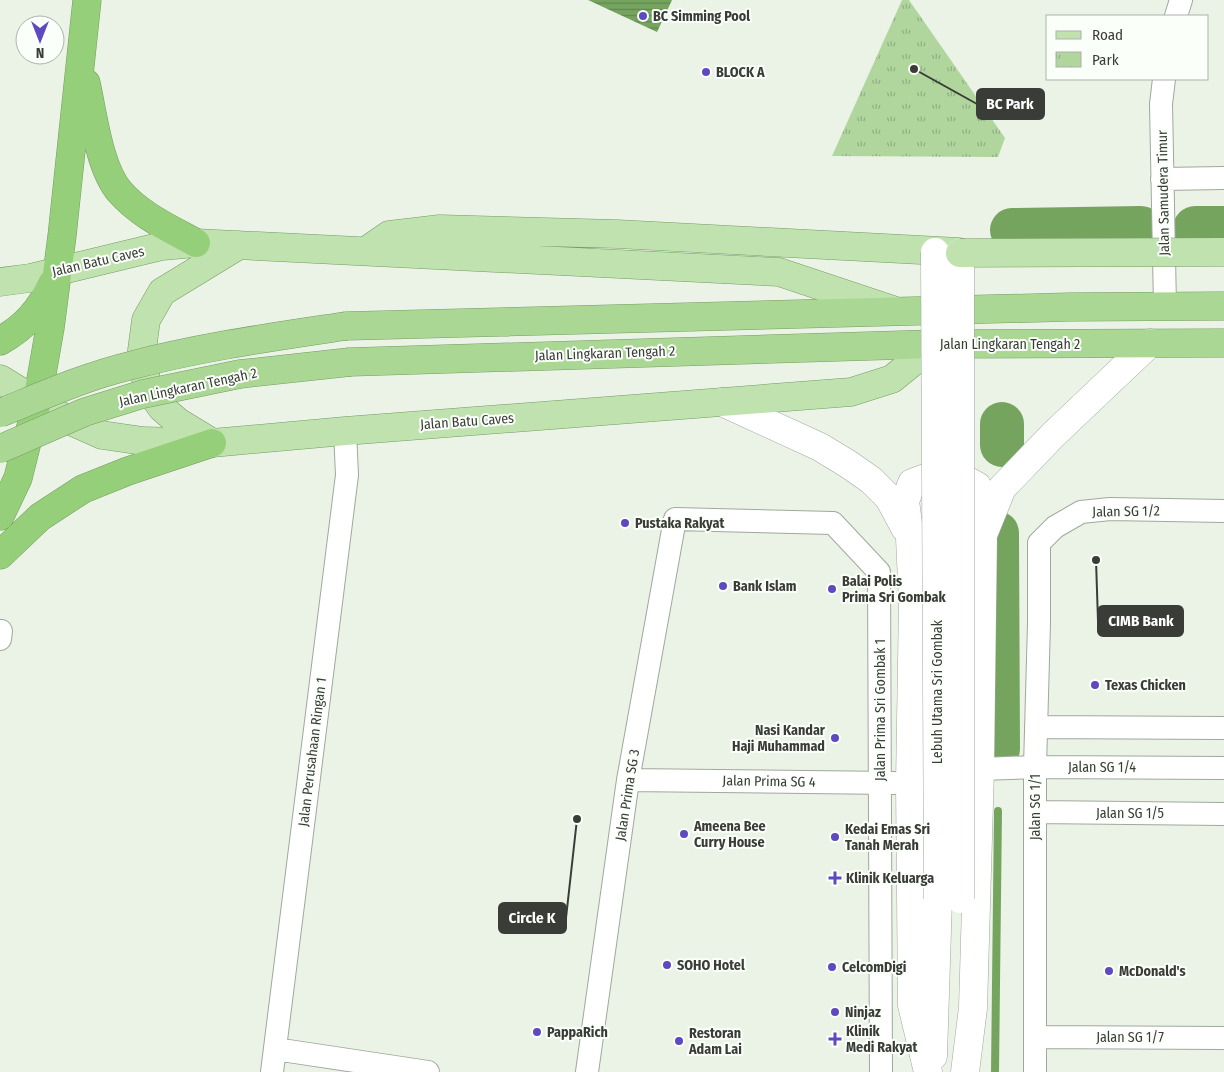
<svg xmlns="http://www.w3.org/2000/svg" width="1224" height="1072" font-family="'Fira Sans Condensed',sans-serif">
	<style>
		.park { fill: url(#park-tufts) }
		.water { fill: url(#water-rules) }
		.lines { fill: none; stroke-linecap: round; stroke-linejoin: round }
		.stream { stroke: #75a45f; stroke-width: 8 }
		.river { stroke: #75a45f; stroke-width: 44 }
		.minor-casing { stroke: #a0a89d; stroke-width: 24 }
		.tertiary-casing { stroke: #a0a89d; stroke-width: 29 }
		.primary-casing { stroke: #759c62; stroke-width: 29 }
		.trunk-casing { stroke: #759c62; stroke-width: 29 }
		.motorway-casing { stroke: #759c62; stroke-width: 29 }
		.minor { stroke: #fff; stroke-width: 22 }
		.tertiary { stroke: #fff; stroke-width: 28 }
		.primary { stroke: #bfe2af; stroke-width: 28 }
		.trunk { stroke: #aad894; stroke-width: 28 }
		.motorway { stroke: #95cf79; stroke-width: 28 }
		.tertiary-bridge-casing { stroke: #a0a89d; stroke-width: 29; stroke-linecap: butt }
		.primary-bridge-casing { stroke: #759c62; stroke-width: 29; stroke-linecap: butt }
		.trunk-bridge-casing { stroke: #759c62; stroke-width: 29; stroke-linecap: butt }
		.tertiary-bridge { stroke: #fff; stroke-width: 28 }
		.primary-bridge { stroke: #bfe2af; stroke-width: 28 }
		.trunk-bridge { stroke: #aad894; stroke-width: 28 }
		.poi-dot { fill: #5e49c1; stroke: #fbfffa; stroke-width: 2 }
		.labels { text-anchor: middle; stroke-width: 4; stroke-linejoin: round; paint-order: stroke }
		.poi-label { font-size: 14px; font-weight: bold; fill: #393c37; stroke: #fbfffa; text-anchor: start }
		.street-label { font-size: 14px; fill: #393c37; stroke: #fbfffa }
		.leader { fill: none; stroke: #393c37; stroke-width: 2 }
		.callout-dot { fill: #393c37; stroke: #fbfffa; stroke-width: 2 }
		.callout { fill: #393c37; stroke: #393c37; stroke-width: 2 }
		.callout-label { font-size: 15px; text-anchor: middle; font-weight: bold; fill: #fff }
	</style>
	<defs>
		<pattern id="park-tufts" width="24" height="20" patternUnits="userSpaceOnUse" patternTransform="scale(1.25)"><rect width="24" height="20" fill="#b0d69e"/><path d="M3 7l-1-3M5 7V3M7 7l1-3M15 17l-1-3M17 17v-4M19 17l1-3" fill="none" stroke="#90af82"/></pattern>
		<pattern id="water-rules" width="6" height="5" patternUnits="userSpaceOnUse" patternTransform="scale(1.25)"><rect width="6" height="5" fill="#75a45f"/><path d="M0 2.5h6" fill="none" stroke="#61874f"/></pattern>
	</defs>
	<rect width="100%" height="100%" fill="#ebf3e7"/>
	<!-- park -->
	<path class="park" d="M902 0H909L1005 138 998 157 832 156Z"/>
	<!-- water -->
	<path class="water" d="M588 0H672L657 32Z"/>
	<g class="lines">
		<!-- stream -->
		<path class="stream" d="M995 1072 998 811"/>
		<!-- river -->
		<path class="river" d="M1195 228H1224
			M1012 230 1141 228
			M1002 424V445
			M997 533 998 749"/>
		<defs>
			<path id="minor" d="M1176 16 1181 0
				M1164 79 1161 104 1165 307
				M1162 179 1224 178
				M0 639 1 631
				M1036 727 1224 728
				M980 769 1035 767 1224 768
				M628 780 894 783
				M1035 812 1224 814
				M1035 1037 1224 1038
				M275 1049 428 1072
				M272 1072 347 475 345 431
				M587 1072 628 780 675 519 833 523 879 572 881 1072
				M1035 1072V767L1039 623V543L1055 527 1081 512 1110 509 1224 511"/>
			<path id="tertiary" d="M722 402 820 447 848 464 871 480 889 498 905 528
				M933 1056 938 899
				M928 1072 912 1005 910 783 913 602 910 538 905 501 912 483 933 475H957L977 486 981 504 982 531
				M965 1072 973 1008 980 769 983 535 1002 488 1053 435 1150 343"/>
			<path id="primary" d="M366 251 389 235 440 229 617 234 959 252
				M0 282 30 278 162 246 196 243 779 272 893 310
				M0 379 64 418 102 435 143 441 212 443 345 431 851 392 892 379 935 344
				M211 442 178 422 162 408 147 387 142 350 146 320 162 292 239 245"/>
			<path id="trunk" d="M346 326 1069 307 1224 306
				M350 362 935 344 1224 343"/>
			<path id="motorway" d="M86 83C93 114 99 168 120 192 140 215 169 228 196 243
				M0 341C25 327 40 310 52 284
				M0 516 18 478 37 402 50 328 62 236 87 0
				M0 555 40 517 83 489 128 471 212 443"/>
		</defs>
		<!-- minor casing -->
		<use href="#minor" class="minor-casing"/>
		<!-- tertiary casing -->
		<use href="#tertiary" class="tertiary-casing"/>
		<!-- primary casing -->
		<use href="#primary" class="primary-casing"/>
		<!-- trunk casing -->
		<use href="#trunk" class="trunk-casing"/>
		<!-- motorway casing -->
		<use href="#motorway" class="motorway-casing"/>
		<!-- minor -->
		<use href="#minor" class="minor"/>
		<!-- tertiary -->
		<use href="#tertiary" class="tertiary"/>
		<!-- primary -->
		<use href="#primary" class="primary"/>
		<!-- trunk -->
		<use href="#trunk" class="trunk"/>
		<!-- motorway -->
		<use href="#motorway" class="motorway"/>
		<defs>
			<path id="tertiary-bridge" d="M935 252 938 899
				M960 253V899"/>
			<path id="primary-bridge" d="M960 253 1224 252"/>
			<path id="trunk-bridge" d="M0 413C42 396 84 377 129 366 200 347 273 337 346 326
				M0 449 85 412 143 394 240 374 350 362"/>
		</defs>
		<!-- tertiary-bridge casing -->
		<use href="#tertiary-bridge" class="tertiary-bridge-casing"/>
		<!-- primary-bridge casing -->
		<use href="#primary-bridge" class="primary-bridge-casing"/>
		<!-- trunk-bridge casing -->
		<use href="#trunk-bridge" class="trunk-bridge-casing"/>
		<!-- tertiary-bridge -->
		<use href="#tertiary-bridge" class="tertiary-bridge"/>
		<!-- primary-bridge -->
		<use href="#primary-bridge" class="primary-bridge"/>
		<!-- trunk-bridge -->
		<use href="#trunk-bridge" class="trunk-bridge"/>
	</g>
	<!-- markers -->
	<g class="poi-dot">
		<circle cx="643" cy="16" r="5"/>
		<circle cx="706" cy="72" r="5"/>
		<circle cx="625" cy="523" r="5"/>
		<circle cx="723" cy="586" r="5"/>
		<circle cx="832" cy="589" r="5"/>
		<circle cx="1095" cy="685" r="5"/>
		<circle cx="835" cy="738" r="5"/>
		<circle cx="684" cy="834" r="5"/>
		<circle cx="835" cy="837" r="5"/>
		<path d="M832.5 870.5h5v5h5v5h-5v5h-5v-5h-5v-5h5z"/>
		<circle cx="667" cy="965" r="5"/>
		<circle cx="832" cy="967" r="5"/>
		<circle cx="1109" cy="971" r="5"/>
		<circle cx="835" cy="1012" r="5"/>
		<circle cx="537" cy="1032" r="5"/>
		<path d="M832.5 1031.5h5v5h5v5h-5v5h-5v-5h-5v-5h5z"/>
		<circle cx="679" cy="1041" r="5"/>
	</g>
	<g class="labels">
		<!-- poi labels -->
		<g class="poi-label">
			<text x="653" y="21">BC Simming Pool</text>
			<text x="716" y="77">BLOCK A</text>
			<text x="635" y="528">Pustaka Rakyat</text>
			<text x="842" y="586">Balai Polis<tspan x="842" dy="16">Prima Sri Gombak</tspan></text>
			<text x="733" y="591">Bank Islam</text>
			<text x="1105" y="690">Texas Chicken</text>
			<text x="825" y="735" text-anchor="end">Nasi Kandar<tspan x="825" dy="16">Haji Muhammad</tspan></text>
			<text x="694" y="831">Ameena Bee<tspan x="694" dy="16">Curry House</tspan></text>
			<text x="845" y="834">Kedai Emas Sri<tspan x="845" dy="16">Tanah Merah</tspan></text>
			<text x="846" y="883">Klinik Keluarga</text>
			<text x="677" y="970">SOHO Hotel</text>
			<text x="842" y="972">CelcomDigi</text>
			<text x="1119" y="976">McDonald's</text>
			<text x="845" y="1017">Ninjaz</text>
			<text x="846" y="1036">Klinik<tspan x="846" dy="16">Medi Rakyat</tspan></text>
			<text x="547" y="1037">PappaRich</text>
			<text x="689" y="1038">Restoran<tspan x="689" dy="16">Adam Lai</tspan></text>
		</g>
		<!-- street labels -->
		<g class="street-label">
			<text transform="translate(1163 193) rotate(-91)" y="5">Jalan Samudera Timur</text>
			<text transform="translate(98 261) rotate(-13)" y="5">Jalan Batu Caves</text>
			<text x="1010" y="349">Jalan Lingkaran Tengah 2</text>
			<text transform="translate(605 353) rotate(-2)" y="5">Jalan Lingkaran Tengah 2</text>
			<text transform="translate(188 387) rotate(-12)" y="5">Jalan Lingkaran Tengah 2</text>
			<text transform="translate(467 421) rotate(-4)" y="5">Jalan Batu Caves</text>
			<text transform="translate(1126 511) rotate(-1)" y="5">Jalan SG 1/2</text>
			<text transform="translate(937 692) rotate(-90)" y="5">Lebuh Utama Sri Gombak</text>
			<text transform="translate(880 710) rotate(-90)" y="5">Jalan Prima Sri Gombak 1</text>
			<text transform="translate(312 752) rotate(-83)" y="5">Jalan Perusahaan Ringan 1</text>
			<text x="1102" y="772">Jalan SG 1/4</text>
			<text transform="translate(769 781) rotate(1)" y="5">Jalan Prima SG 4</text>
			<text transform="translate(627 795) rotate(-81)" y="5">Jalan Prima SG 3</text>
			<text transform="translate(1035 807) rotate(-90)" y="5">Jalan SG 1/1</text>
			<text x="1130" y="818">Jalan SG 1/5</text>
			<text x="1130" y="1042">Jalan SG 1/7</text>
		</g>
	</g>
	<!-- callouts -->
	<path class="leader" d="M914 69L977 104M1096 560L1098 621M577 819L566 918"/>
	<g class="callout-dot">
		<circle cx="914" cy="69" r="5"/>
		<circle cx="1096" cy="560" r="5"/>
		<circle cx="577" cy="819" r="5"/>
	</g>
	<g class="callout">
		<rect x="977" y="89" width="67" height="30" rx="5"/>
		<rect x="1098" y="606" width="85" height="30" rx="5"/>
		<rect x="499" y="903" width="67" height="30" rx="5"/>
	</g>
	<g class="callout-label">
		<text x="1010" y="109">BC Park</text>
		<text x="1141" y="626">CIMB Bank</text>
		<text x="532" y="923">Circle K</text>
	</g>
	<!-- legend -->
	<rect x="1046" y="15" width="162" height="65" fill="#fbfffa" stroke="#adb1ac"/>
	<rect x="1056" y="31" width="25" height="8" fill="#bfe2af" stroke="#adb1ac"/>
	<text x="1092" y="40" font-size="15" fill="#393c37">Road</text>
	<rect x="1056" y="52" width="25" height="15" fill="url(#park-tufts)" stroke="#adb1ac"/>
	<text x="1092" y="65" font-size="15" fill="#393c37">Park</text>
	<!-- north arrow -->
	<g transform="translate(40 40) rotate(180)"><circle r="24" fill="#fbfffa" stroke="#adb1ac"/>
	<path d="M0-4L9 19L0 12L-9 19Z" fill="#5e49c1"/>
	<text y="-8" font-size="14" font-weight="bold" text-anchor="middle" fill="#393c37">N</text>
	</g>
</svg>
